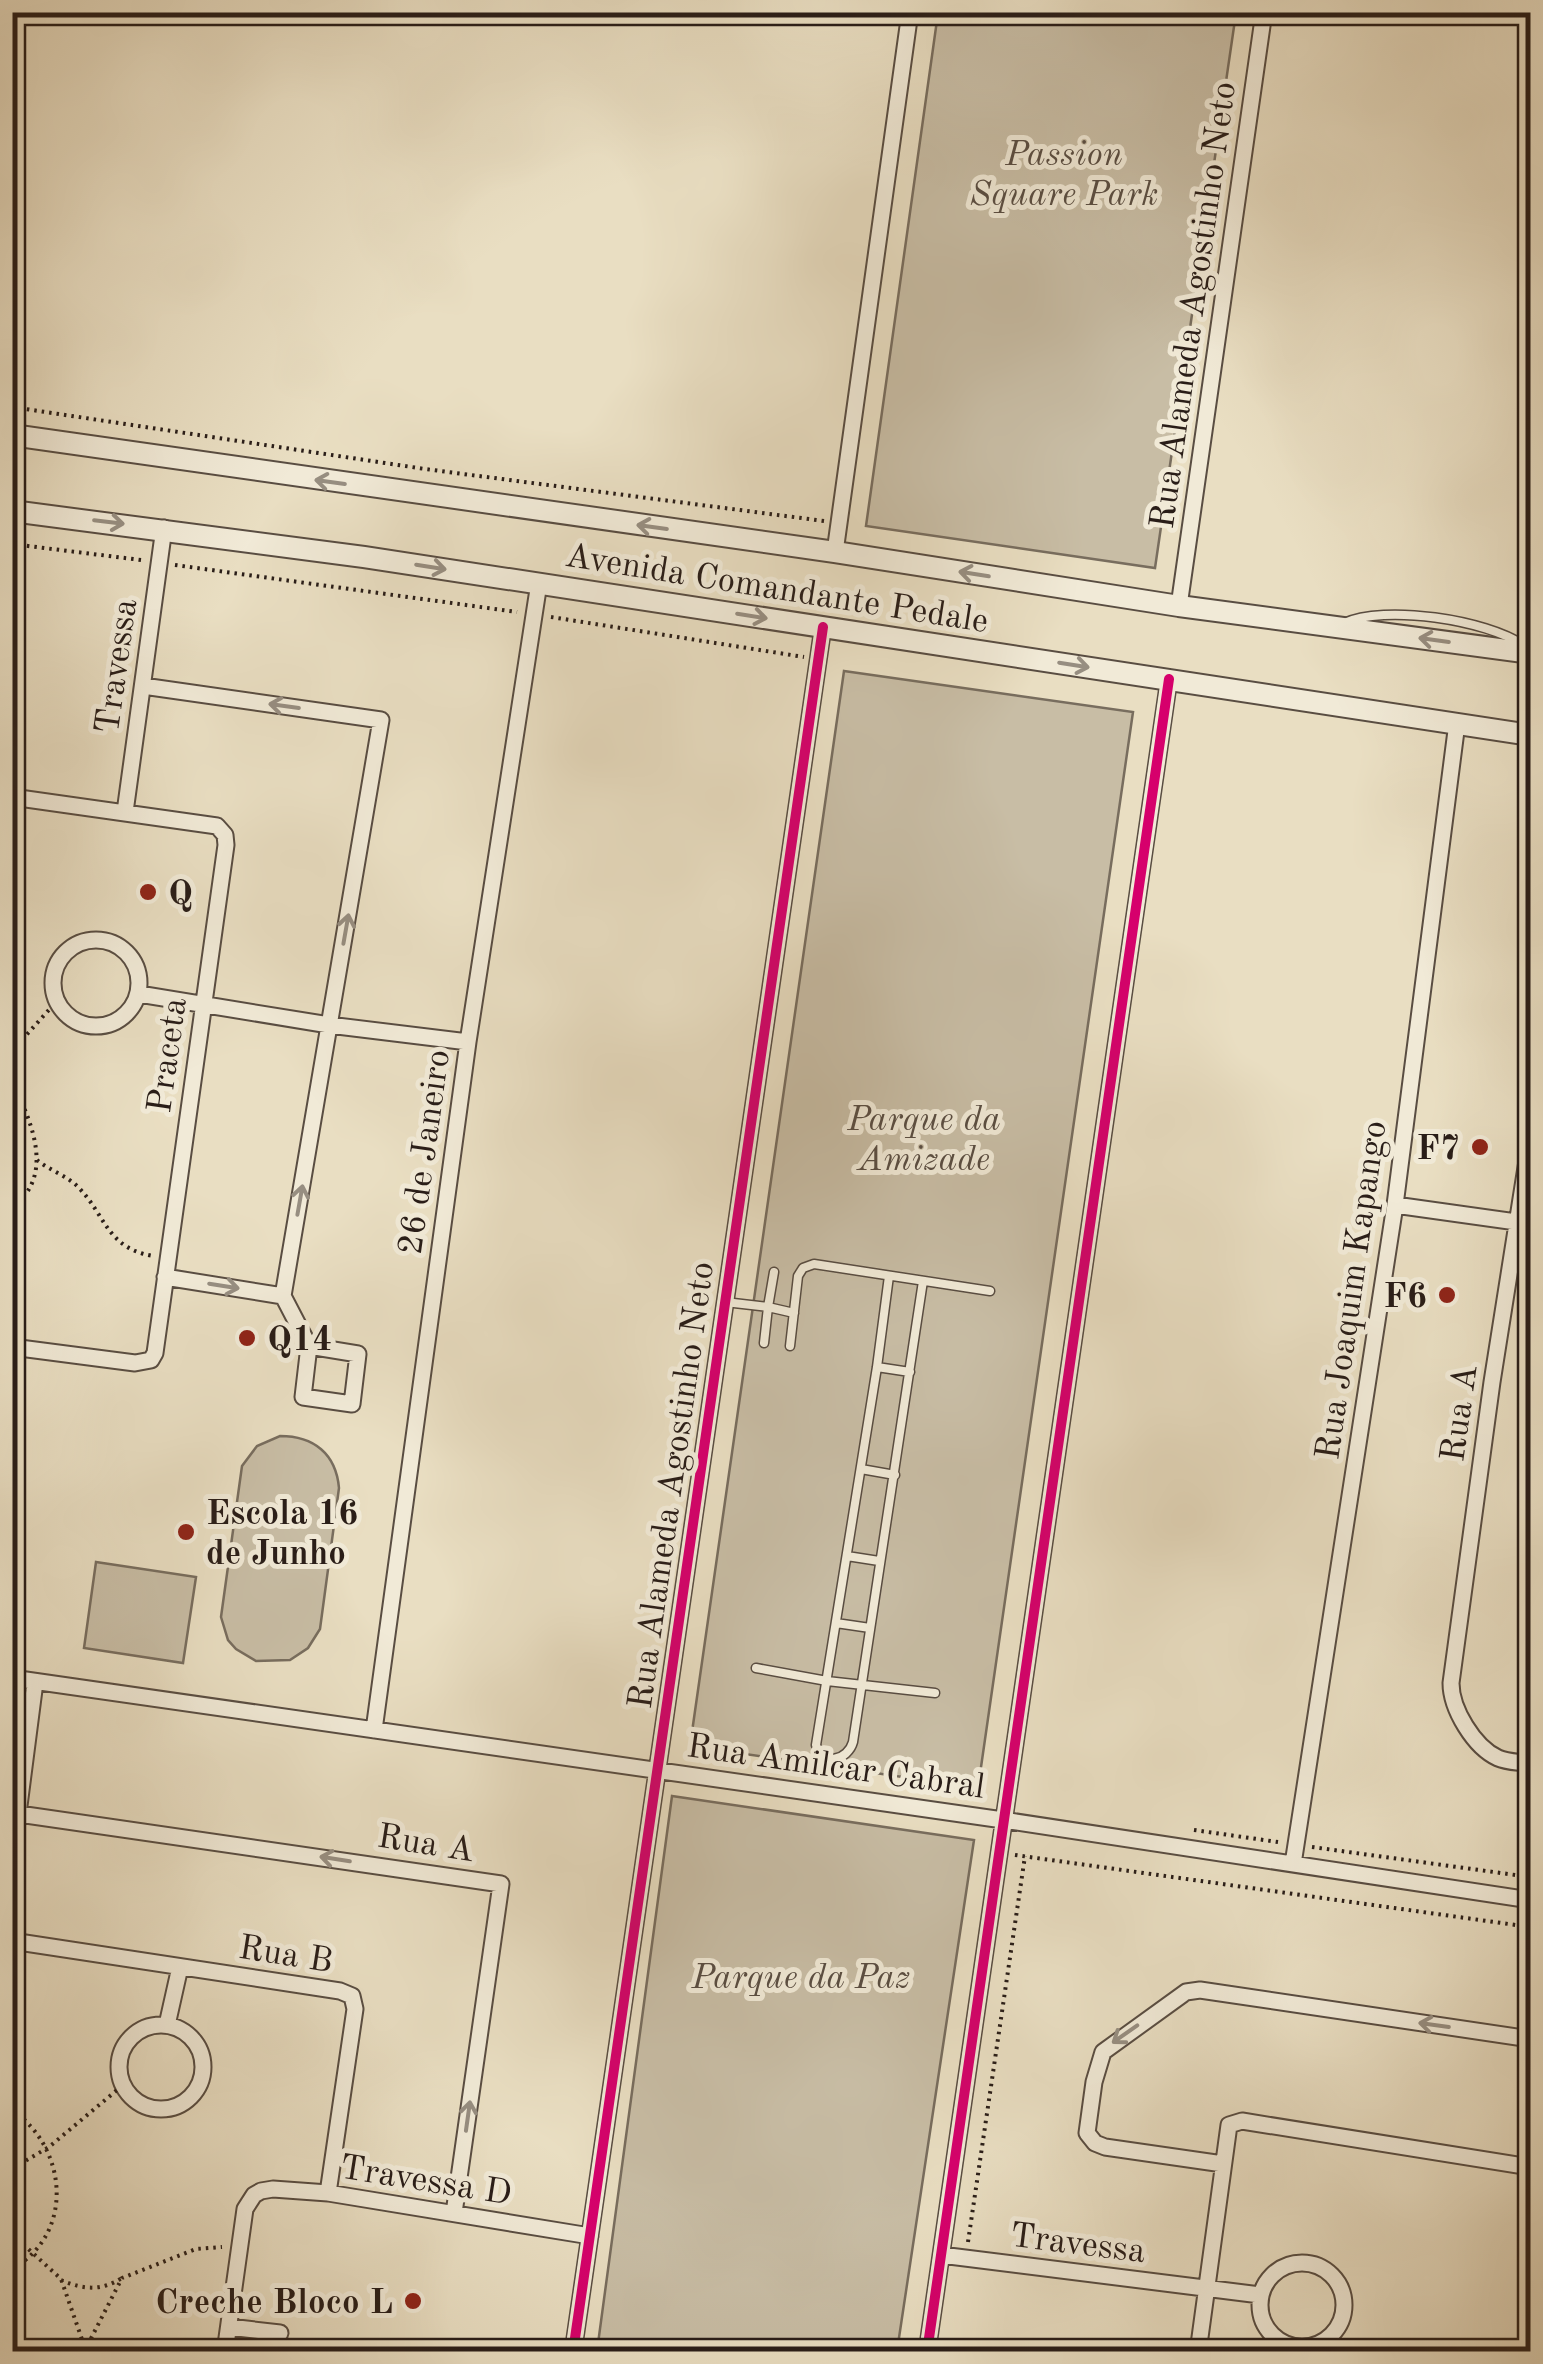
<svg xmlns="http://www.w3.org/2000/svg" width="1543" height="2364" font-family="'Old Standard TT',serif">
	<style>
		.green { fill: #c8bda5; stroke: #786d5e; stroke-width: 2.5 }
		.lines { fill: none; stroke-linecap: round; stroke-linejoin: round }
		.service-casing { stroke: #594d42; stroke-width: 11 }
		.minor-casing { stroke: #594d42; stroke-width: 19 }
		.tertiary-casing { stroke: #594d42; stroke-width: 24 }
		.path { stroke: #291d18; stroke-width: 4; stroke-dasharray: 2.5 5; stroke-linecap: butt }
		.service { stroke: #f1ead7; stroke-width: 8 }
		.minor { stroke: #f1ead7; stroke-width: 15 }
		.tertiary { stroke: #f1ead7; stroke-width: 20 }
		.cycleway-casing { stroke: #f1ead7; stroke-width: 16 }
		.cycleway { stroke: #d6006c; stroke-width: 10 }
		.oneway { stroke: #978e81 }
		.poi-dot { fill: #8f2418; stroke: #f1ead7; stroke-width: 4 }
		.labels { text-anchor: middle; stroke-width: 10; stroke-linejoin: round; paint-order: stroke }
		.park-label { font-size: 35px; font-style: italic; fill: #594d42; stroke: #f1ead7 }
		.street-label { font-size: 35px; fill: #291d18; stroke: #f1ead7 }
		.poi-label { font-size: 35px; font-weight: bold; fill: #291d18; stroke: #f1ead7; text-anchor: start }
	</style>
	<rect width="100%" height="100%" fill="#e9dec2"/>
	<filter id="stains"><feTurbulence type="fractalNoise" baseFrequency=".002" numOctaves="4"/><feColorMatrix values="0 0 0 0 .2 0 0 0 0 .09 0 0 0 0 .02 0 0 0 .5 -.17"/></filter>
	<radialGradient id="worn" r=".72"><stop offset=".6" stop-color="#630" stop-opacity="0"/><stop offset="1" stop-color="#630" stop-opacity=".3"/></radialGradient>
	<!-- green -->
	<path class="green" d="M938 13H1236L1155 568 866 526Z
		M844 671 1133 712 978 1788 690 1746Z
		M280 1436C314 1436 336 1454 339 1488L320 1629 308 1648 290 1660 256 1661 236 1649 228 1640 221 1617 242 1466 257 1446Z
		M96 1562 196 1577 183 1663 84 1648Z
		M672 1796 974 1840 897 2351H597Z"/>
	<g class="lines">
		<defs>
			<path id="service" d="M1344 623C1384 604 1487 620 1523 645
				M774 1272 768 1307 794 1313
				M889 1276 877 1367 816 1745C823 1767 848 1760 853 1742L923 1281
				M725 1302 768 1307 764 1343
				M790 1346 798 1276 803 1268 814 1264 990 1291
				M877 1367 910 1372
				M861 1469 895 1475
				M847 1556 879 1561
				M836 1623 870 1628
				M756 1668 827 1681 935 1693"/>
			<path id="minor" d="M835 552 910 12
				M1179 606 1264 12
				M143 686 381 720 283 1296 309 1346
				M12 797 217 826 225 835 226 845 155 1353 151 1360 135 1363 12 1347
				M125 812 164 528
				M53 983a43 43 0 1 1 86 0a43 43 0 1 1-86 0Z
				M139 994 329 1025 468 1042
				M1530 1142 1492 1382 1451 1683C1451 1709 1474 1747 1498 1758 1507 1762 1520 1762 1530 1764
				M1395 1205 1530 1224
				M165 1277 283 1296
				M309 1346 358 1354 352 1404 303 1397Z
				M12 1678 1003 1820 1530 1900
				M374 1730 468 1042 539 583
				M12 1813 501 1884 454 2213
				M12 1860 35 1682
				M1293 1864 1395 1205 1457 723
				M12 1941 340 1991 352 1996 355 2009 328 2193
				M167 2025 180 1967
				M119 2067a42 42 0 1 1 84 0a42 42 0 1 1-84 0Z
				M1223 2164 1105 2147 1095 2143 1087 2133 1094 2082 1103 2052 1186 1992 1200 1990 1530 2039
				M941 2255 1260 2295
				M1260 2305a42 42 0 1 1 84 0a42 42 0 1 1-84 0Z
				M229 2327 280 2333
				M225 2352 245 2209 254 2195 261 2191 273 2189 328 2193 590 2236
				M573 2352 823 627
				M927 2352 1169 679
				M1198 2352 1229 2125 1242 2121 1530 2167"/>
			<path id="tertiary" d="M12 435 835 552 1179 606 1530 653
				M12 511 364 557 1530 735"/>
		</defs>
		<!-- service casing -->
		<use href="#service" class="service-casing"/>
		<!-- minor casing -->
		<use href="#minor" class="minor-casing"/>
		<!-- tertiary casing -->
		<use href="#tertiary" class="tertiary-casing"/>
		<!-- path -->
		<path class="path" d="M12 407 425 469 824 521
			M12 544 141 560
			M175 565 517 612
			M551 617 804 657
			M12 1051 56 1002
			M12 1082C27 1112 48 1157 29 1189 26 1195 17 1201 12 1206
			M37 1160C49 1170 69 1177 78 1187 106 1215 106 1248 153 1256
			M1194 1830 1278 1842
			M1312 1847 1530 1877
			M1015 1855 1530 1927
			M12 2110C68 2148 75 2234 12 2269
			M13 2168 49 2147 123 2085
			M12 2193 13 2168
			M12 2234 61 2279 85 2348
			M968 2242 1025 1856
			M61 2280C84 2290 101 2291 122 2278
			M1328 2338 1331 2352
			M84 2352 122 2278 196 2249 222 2247"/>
		<!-- service -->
		<use href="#service" class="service"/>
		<!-- minor -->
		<use href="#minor" class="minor"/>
		<!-- tertiary -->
		<use href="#tertiary" class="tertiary"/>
		<defs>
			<path id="cycleway" d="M573 2352 823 627
				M927 2352 1169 679"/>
		</defs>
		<!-- cycleway casing -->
		<use href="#cycleway" class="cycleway-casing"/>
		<!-- cycleway -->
		<use href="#cycleway" class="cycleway"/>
	</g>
	<!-- one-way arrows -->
	<defs><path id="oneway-shaft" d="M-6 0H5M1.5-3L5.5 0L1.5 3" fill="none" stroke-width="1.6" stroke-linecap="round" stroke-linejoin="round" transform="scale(2.5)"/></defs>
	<g class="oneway">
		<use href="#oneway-shaft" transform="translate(330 482) rotate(-172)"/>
		<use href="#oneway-shaft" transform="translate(109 522) rotate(7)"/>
		<use href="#oneway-shaft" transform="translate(652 527) rotate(-172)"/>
		<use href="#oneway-shaft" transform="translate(431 567) rotate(9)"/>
		<use href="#oneway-shaft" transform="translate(974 574) rotate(-171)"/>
		<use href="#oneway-shaft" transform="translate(752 616) rotate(9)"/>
		<use href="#oneway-shaft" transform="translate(1434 640) rotate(-172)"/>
		<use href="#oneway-shaft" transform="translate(1074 665) rotate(9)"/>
		<use href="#oneway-shaft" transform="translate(284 706) rotate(-172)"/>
		<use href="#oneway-shaft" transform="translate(346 929) rotate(-80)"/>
		<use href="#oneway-shaft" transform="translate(300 1200) rotate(-80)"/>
		<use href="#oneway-shaft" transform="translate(224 1286) rotate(9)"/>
		<use href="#oneway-shaft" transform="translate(335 1859) rotate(-171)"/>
		<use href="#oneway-shaft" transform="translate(1434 2025) rotate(-172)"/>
		<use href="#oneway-shaft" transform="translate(1125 2034) rotate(145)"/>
		<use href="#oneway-shaft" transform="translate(468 2116) rotate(-82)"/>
	</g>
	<!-- markers -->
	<g class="poi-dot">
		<circle cx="148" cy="892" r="10"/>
		<circle cx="1480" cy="1147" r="10"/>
		<circle cx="1447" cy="1295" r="10"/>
		<circle cx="247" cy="1338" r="10"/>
		<circle cx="186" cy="1532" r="10"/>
		<circle cx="413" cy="2301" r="10"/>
	</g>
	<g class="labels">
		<!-- park labels -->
		<g class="park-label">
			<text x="1064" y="165">Passion<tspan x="1064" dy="40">Square Park</tspan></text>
			<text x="924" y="1130">Parque da<tspan x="924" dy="40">Amizade</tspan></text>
			<text x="801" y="1988">Parque da Paz</text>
		</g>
		<!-- street labels -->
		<g class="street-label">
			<text transform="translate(1192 305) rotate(-82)" y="12">Rua Alameda Agostinho Neto</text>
			<text transform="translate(777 587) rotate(9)" y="12">Avenida Comandante Pedale</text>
			<text transform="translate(115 666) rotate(-82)" y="12">Travessa</text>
			<text transform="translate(166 1055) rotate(-82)" y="12">Praceta</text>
			<text transform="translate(423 1152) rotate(-82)" y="12">26 de Janeiro</text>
			<text transform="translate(1350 1290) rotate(-82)" y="12">Rua Joaquim Kapango</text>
			<text transform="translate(1458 1413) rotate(-82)" y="12">Rua A</text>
			<text transform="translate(670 1485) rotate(-82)" y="12">Rua Alameda Agostinho Neto</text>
			<text transform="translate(836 1765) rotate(8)" y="12">Rua Amilcar Cabral</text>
			<text transform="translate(426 1842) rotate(9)" y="12">Rua A</text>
			<text transform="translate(286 1953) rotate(9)" y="12">Rua B</text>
			<text transform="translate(426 2179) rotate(9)" y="12">Travessa D</text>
			<text transform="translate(1078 2242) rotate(7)" y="12">Travessa</text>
		</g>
		<!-- poi labels -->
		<g class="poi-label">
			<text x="168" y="904">Q</text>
			<text x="1460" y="1159" text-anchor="end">F7</text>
			<text x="1427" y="1307" text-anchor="end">F6</text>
			<text x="267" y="1350">Q14</text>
			<text x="206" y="1524">Escola 16<tspan x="206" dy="40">de Junho</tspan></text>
			<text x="393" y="2313" text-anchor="end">Creche Bloco L</text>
		</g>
	</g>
	<!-- margin -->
	<rect width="1543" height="2364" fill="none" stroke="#e9dec2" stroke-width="50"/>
	<rect x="15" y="15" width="1513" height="2334" fill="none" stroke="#291d18" stroke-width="5"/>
	<rect x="25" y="25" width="1493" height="2314" fill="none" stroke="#291d18" stroke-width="2.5"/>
	<rect width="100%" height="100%" filter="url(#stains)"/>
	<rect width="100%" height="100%" fill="url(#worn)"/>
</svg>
